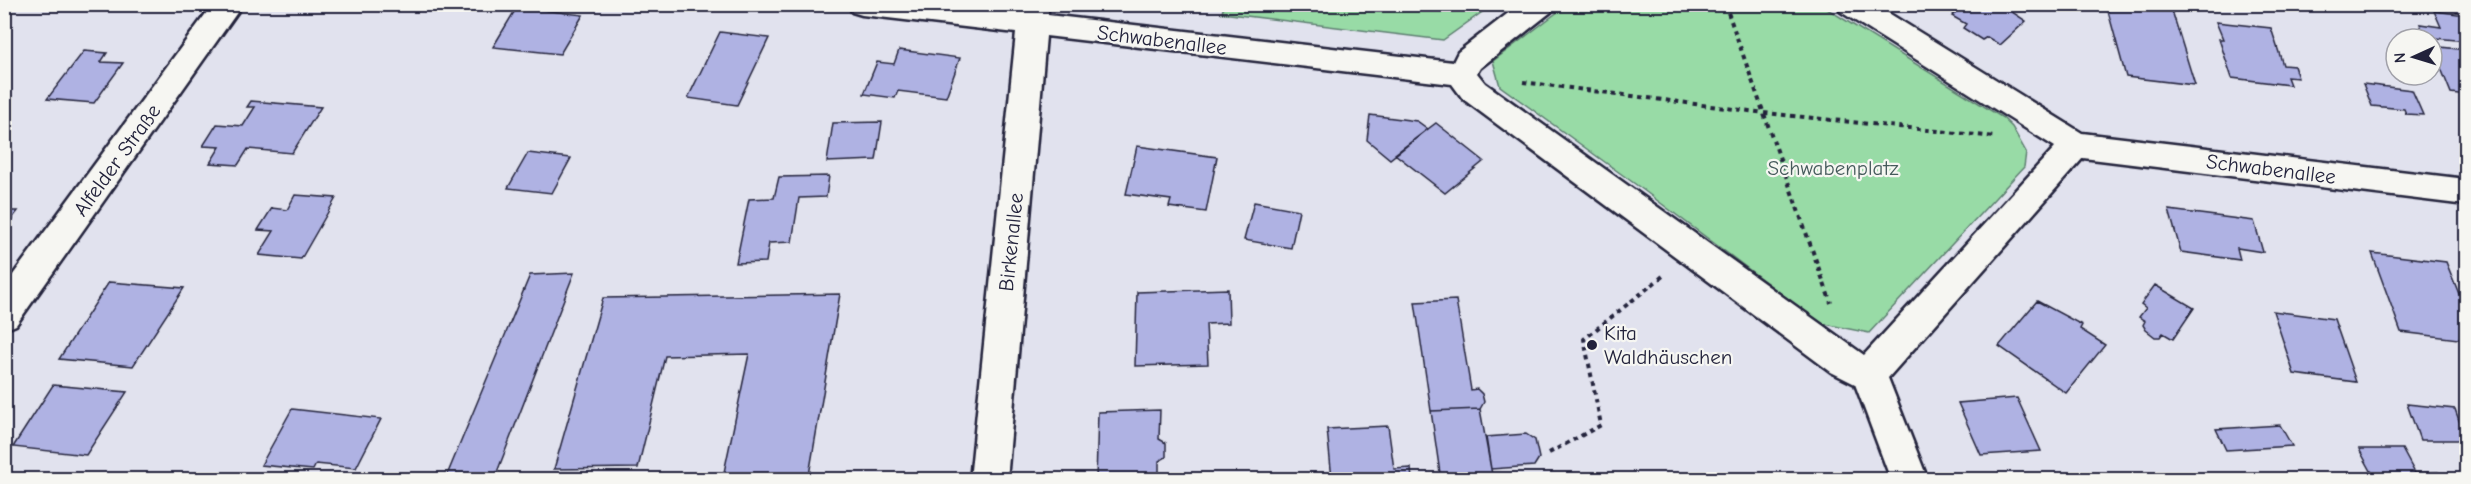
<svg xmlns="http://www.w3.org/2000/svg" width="2471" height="484" font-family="'Comic Neue',sans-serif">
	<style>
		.green { fill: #98dba6; stroke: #5d7e70; stroke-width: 1.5 }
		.building { fill: #afb2e3; stroke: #22223b; stroke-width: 1.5 }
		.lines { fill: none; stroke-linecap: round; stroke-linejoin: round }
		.minor-casing { stroke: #22223b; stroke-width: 5 }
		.path { stroke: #22223b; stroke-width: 4; stroke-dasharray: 4.5 4.5; stroke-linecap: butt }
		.minor { fill: #f6f6f2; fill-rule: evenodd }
		.poi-dot { fill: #22223b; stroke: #f6f6f2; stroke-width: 2 }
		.labels { text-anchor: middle; stroke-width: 4.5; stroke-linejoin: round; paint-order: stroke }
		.street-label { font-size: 21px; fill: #22223b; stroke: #f6f6f2 }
		.park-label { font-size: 21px; fill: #455a5b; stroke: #f6f6f2 }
		.poi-label { font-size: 21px; fill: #22223b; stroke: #f6f6f2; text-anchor: start }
	</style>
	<rect width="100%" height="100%" fill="#e1e2ee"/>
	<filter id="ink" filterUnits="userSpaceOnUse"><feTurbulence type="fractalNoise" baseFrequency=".0167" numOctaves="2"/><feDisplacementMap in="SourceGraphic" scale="12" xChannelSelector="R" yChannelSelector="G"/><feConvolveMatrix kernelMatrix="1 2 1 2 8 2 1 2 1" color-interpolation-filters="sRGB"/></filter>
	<g filter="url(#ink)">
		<!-- green -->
		<path class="green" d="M1224 5V4L1492 5 1443 40 1222 13Z
			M1567 5H1821L2003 118 2012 127 2026 152 2024 167 1869 333 1820 323 1642 189 1500 86 1493 61Z"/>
		<!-- building -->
		<path class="building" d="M1964 4H2000L2026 21 2000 45 1987 37 1982 40 1963 28 1966 24 1952 16Z
			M2106 4H2170L2195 85 2126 77Z
			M517 7 583 15 560 54 493 47Z
			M2434 11 2466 15V29H2462L2466 41 2425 37 2420 24 2441 27Z
			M2216 22 2271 28 2283 65 2294 66 2298 78 2287 77 2290 85 2232 78 2219 39H2223Z
			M720 32 769 38 737 105 688 98Z
			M2432 46 2466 50V95L2451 93Z
			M899 50 960 58 946 97 898 91 895 98 864 94 877 62 894 64Z
			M84 51 107 53 101 62 123 63 94 103 47 99Z
			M2363 84 2412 90 2423 115 2406 114 2404 109 2372 106Z
			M251 101 321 107 292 153 248 149 238 165 210 163 220 147 203 146 217 124 243 126 255 107H247Z
			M1370 115 1417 121 1428 129 1390 159 1367 140Z
			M882 122 876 160 827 162 833 123Z
			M1436 123 1484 161 1445 193 1395 154Z
			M1137 146 1217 157 1206 212 1169 207 1171 200 1126 194Z
			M528 153 571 158 552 193 508 188Z
			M829 176 826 197 799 198 792 242 769 243 766 262 736 263 749 199 774 198 779 177Z
			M295 195 336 198 301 259 259 255 274 231 258 230 272 208 287 210Z
			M1254 202 1299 210 1291 248 1244 240Z
			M2169 210 2254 221 2263 252 2237 248 2240 260 2181 252Z
			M11 211H18L4 229V216Z
			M2372 253 2446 262 2466 311V340L2401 332Z
			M574 273 494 480H445L530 275Z
			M109 282 184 288 133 366 59 359Z
			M2155 285 2194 308 2173 339 2163 333 2160 337H2155L2146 330 2143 325 2145 321 2139 317 2146 308 2141 304Z
			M1228 289 1229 323 1206 324 1208 364 1135 366 1137 292Z
			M840 294 809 475 723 477 749 354 665 356 638 468 554 469 603 298Z
			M1456 300 1471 390 1477 389 1482 394 1484 402 1480 409 1431 411 1415 302Z
			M2037 301 2082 325 2080 329 2105 345 2066 393 1999 346Z
			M2273 311 2334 319 2356 382 2294 374Z
			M53 385 127 392 86 455 13 447Z
			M2017 398 2041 451 1981 455 1958 403Z
			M2407 404 2455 409 2466 440H2420Z
			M292 409 381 419 356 468 316 464 313 470 261 465Z
			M1480 409 1493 480H1441L1431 411Z
			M1160 410 1159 439 1166 443V457L1159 461V480H1096L1098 412Z
			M2280 425 2292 446 2226 450 2216 429Z
			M1388 426 1394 469 1411 468 1412 480H1378L1377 477 1332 479 1327 429Z
			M1526 434 1535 440 1539 458 1534 466 1491 469 1486 437Z
			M2359 449H2402L2415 473 2438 472 2442 480H2376Z"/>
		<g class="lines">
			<defs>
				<path id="minor" d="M213 4H243L16 325 4 330V287Z
					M848 4H958L1019 11V4H1048V15L1453 62 1458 52 1520 4H1555L1551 12 1480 68 1477 73 1485 83 1864 355 2055 147 1841 12 1837 4H1874L2082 133 2466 179V205L2083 158 1888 378 1928 480H1891L1855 384 1831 372 1463 99 1452 84 1046 36 1007 480H970L1016 33 862 15 852 12Z"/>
			</defs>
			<!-- minor casing -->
			<use href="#minor" class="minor-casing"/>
			<!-- path -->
			<path class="path" d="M1725 4 1831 303
				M1523 82 1765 113 1995 137
				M1549 453 1601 425 1584 339 1663 276"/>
			<!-- minor -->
			<use href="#minor" class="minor"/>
		</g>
	</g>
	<!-- markers -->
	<circle class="poi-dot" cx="1592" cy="345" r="6"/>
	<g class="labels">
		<!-- street labels -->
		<g class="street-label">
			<text transform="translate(1162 40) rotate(7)" y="7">Schwabenallee</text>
			<text transform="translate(117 160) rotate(-54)" y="7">Alfelder Straße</text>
			<text transform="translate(2271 169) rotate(7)" y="7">Schwabenallee</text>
			<text transform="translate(1011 242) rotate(-84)" y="7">Birkenallee</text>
		</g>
		<!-- park labels -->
		<g class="park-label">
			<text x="1833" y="175">Schwabenplatz</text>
		</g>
		<!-- poi labels -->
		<g class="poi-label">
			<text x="1604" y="340">Kita<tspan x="1604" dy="24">Waldhäuschen</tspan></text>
		</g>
	</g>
	<!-- margin -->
	<rect width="2471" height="484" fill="none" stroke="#f6f6f2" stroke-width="24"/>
	<rect x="12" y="12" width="2447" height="460" fill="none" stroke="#22223b" stroke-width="2" filter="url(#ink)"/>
	<!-- north arrow -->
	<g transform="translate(2414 57) rotate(266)"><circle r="28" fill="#f6f6f2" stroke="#a1a1a9" stroke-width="1.5"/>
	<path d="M0-4.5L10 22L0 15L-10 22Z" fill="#22223b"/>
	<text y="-9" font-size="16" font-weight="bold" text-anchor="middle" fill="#22223b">N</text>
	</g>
</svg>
